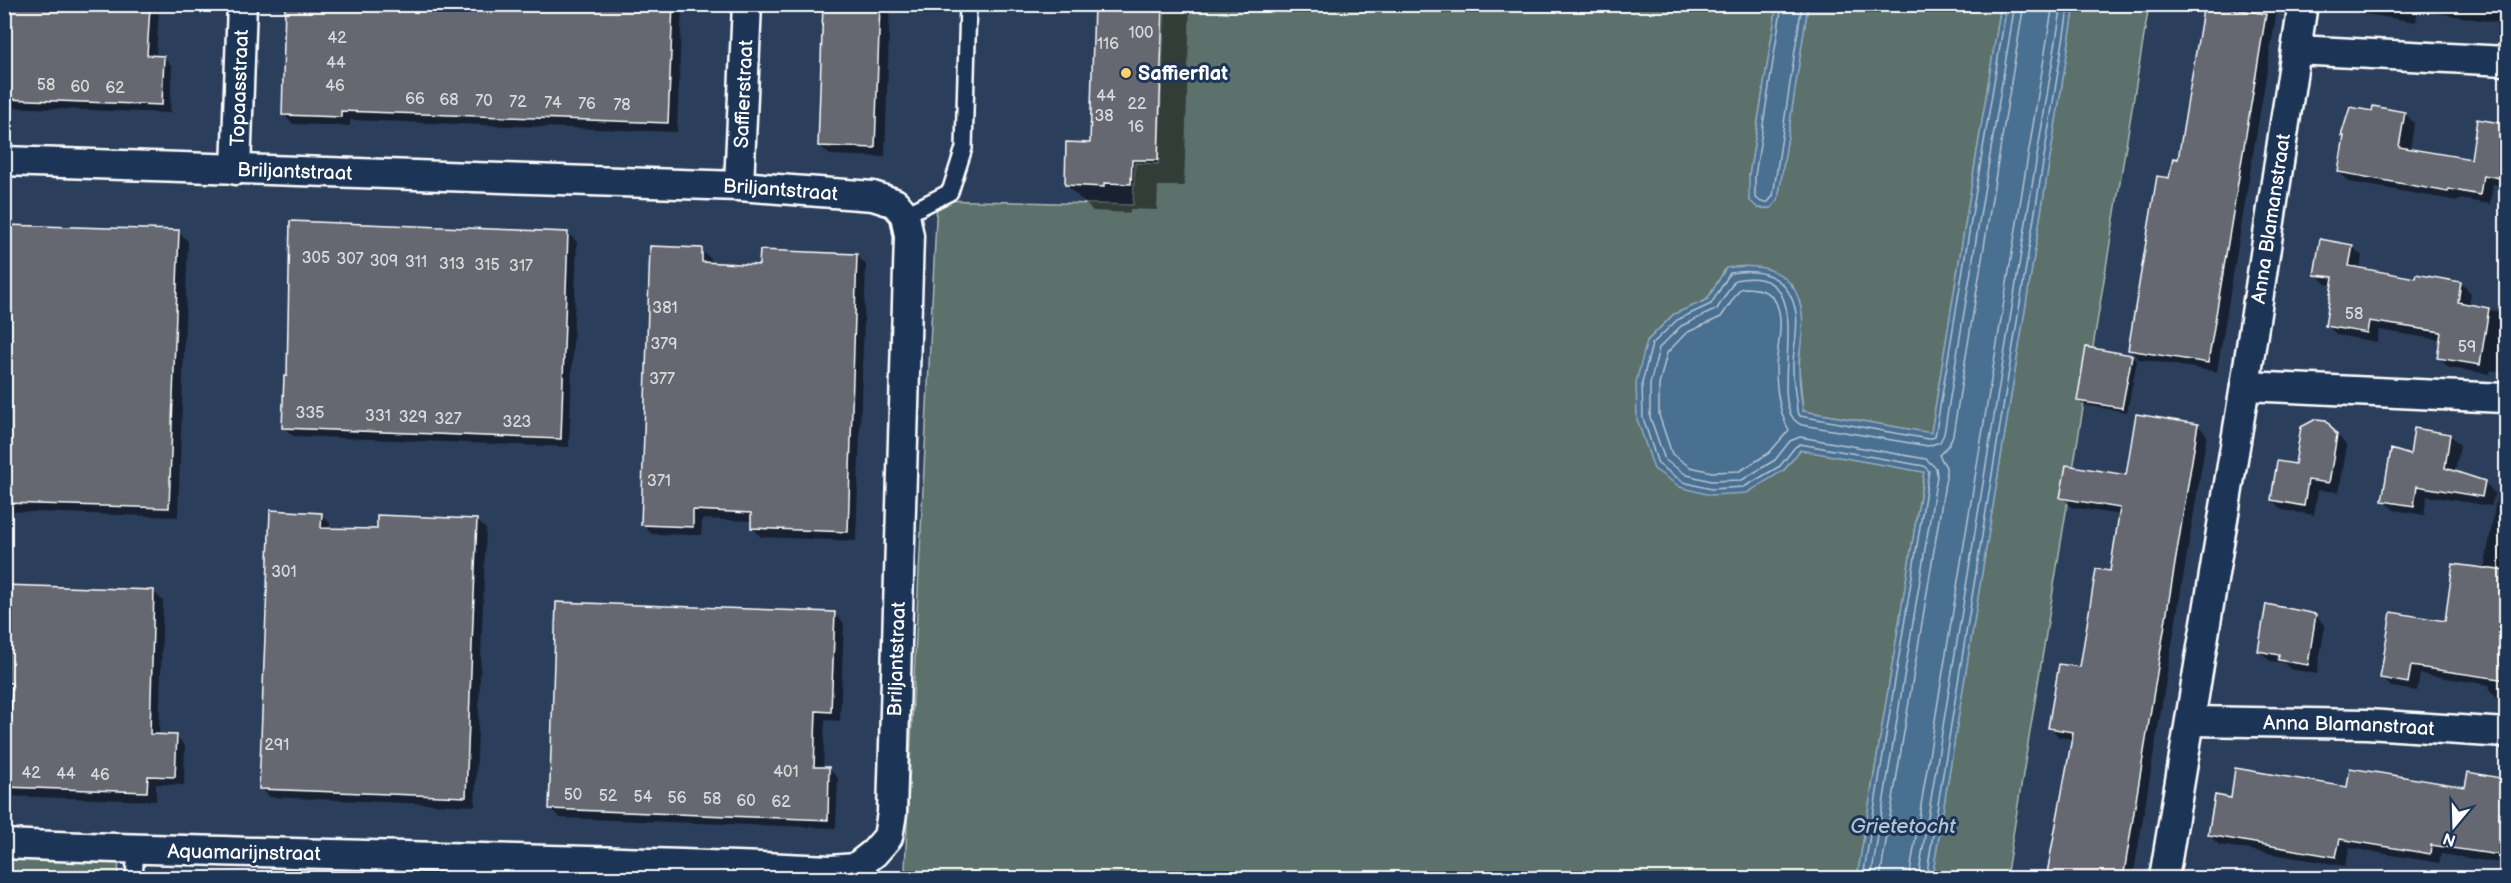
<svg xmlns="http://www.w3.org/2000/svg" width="2511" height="883" font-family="'Balsamiq Sans',sans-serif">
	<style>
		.green { fill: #5b716c; stroke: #adb8b6; stroke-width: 1.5 }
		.water { fill: #496f91; stroke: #92a9bd; stroke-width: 1.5 }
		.shadow { fill: #0007 }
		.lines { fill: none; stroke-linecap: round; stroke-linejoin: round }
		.shore { stroke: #b6c5d3; stroke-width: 1.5 }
		.building { fill: #65686f; stroke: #fff; stroke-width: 1.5 }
		.service-casing { stroke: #fff; stroke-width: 20 }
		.minor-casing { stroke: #fff; stroke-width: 33 }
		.service { stroke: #1d3557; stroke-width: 15 }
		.minor { stroke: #1d3557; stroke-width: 28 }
		.poi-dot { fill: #ffd166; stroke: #1d3557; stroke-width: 2 }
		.labels { text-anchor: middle; stroke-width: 6; stroke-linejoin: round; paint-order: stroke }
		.number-label { font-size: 16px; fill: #d8d9db }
		.poi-label { font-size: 20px; font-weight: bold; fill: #fff; stroke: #1d3557; text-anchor: start }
		.street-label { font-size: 20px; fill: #fff; stroke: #1d3557 }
		.water-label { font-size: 21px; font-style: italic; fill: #b6c5d3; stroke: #1d3557 }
	</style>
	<rect width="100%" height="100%" fill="#2b3f5c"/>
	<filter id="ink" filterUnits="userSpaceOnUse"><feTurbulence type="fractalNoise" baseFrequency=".0167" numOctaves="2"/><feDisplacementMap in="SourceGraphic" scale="12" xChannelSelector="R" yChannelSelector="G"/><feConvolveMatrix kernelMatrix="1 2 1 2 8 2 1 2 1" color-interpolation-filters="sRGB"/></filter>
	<g filter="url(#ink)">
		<!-- green -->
		<path class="green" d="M1165 5H1777L1749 176 1758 208H1770L1778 200 1808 5H2001L1931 433 1803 411 1799 369 1802 314 1792 284 1726 268 1707 300 1673 315 1647 341 1784 470 1800 450 1924 472 1857 878H918L905 869C916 646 925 423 937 200L1133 205 1135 163 1158 164Z
			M2075 5H2149L2006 878H1932Z
			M5 854 119 859 118 878H5Z
			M154 873 406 878H154Z"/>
		<!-- water -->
		<path class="water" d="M1777 5H1808L1778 200 1771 208H1758L1749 200V176Z
			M2001 5H2075L1932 878H1857L1924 472 1800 450 1784 470 1747 493 1710 495 1680 487 1654 469 1637 419 1636 382 1647 341 1674 314 1707 300 1726 268C1764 262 1797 271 1802 314 1805 332 1798 351 1799 369 1799 383 1801 398 1803 411L1931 433Z"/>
		<!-- shadow -->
		<path class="shadow" d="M4 4H174V9H159L156 57H163L172 66 170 113 4 107Z
			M287 4H682L677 132 350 120V126L293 124 283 114Z
			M824 4H890L885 157 830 155 819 145Z
			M1096 4H1190L1184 186H1158L1157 210 1130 209V213L1093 211 1066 185 1091 145Z
			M2188 4H2278L2217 372 2139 359 2130 350 2171 180 2179 161 2205 7Z
			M2346 4H2506V24L2418 10 2416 22 2353 12Z
			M2374 112 2404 113 2414 123 2410 150 2472 160 2478 121 2506 125V187L2493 184 2490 204 2459 199 2458 201 2349 182 2339 172 2345 138 2342 135Z
			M4 226 179 232 188 241 178 517 4 511Z
			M568 233 577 242 569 447 293 436 284 427Z
			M2352 246 2362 256 2360 270 2416 280 2461 283 2471 293 2469 306 2506 313V373L2491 370 2490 374 2449 368 2439 358 2441 340 2379 330 2377 342 2337 335 2327 325 2333 285 2326 284 2316 274Z
			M701 250 711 259V264L761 266 857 255 866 265 856 541 761 537 752 527V521L702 519 701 535 652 534 642 524Z
			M2132 356 2137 361 2127 412 2083 405 2078 400Z
			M2326 422 2347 446 2339 492 2318 490 2314 515 2282 510 2272 500Z
			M2198 425 2207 435 2133 878H2050L2073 739 2059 737 2050 727 2082 669 2111 573 2121 515 2071 507 2062 497 2127 477Z
			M2450 435 2460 445 2455 473 2485 483 2495 493 2491 506 2427 496 2424 515 2394 510 2384 500 2411 457Z
			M2498 488 2506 491V701L2499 700 2489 690 2490 685 2420 674 2417 691 2391 687 2382 677 2446 623 2485 565Z
			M321 514 330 523V530H378L476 520 486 529 475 806 270 797 261 788Z
			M4 586 154 592 163 601 159 736H176L185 746 184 785 156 784V801L4 796Z
			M834 613 844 623 840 721 825 720 823 769H829L838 778 836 828 560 818 551 809Z
			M2315 615 2325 626 2317 674 2290 669 2284 663 2270 661 2260 651Z
			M2469 774 2506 780V864L2441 854 2439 863 2350 848 2345 866 2219 845 2209 835 2232 799 2348 789H2466Z"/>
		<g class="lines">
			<!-- shore -->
			<path class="shore" d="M1782 4 1755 176V197L1761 202H1768L1773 196 1802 4
				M1744 288C1754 288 1767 289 1774 299 1786 317 1777 347 1776 367 1776 389 1779 412 1789 430L1769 453 1740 471 1712 472 1690 467 1672 454 1659 415V385L1667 353 1686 333 1721 317 1740 289Z
				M1863 878 1929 471 1924 466 1800 444 1795 447 1780 466 1744 487 1711 489 1683 482 1658 464 1643 418 1642 383 1652 344 1677 320 1711 304 1730 273C1764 267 1790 278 1796 313 1799 331 1792 351 1793 369 1793 383 1796 397 1797 411L1800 416 1928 439 1935 437 2007 4
				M1871 878 1937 476 1936 468 1926 459 1800 437 1790 441 1775 460 1742 480 1711 481 1687 475 1665 460 1650 417V384L1659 348 1681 326 1717 309 1735 280C1832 261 1757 409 1802 425L1928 446 1940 442 1944 434 2015 4
				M1880 878 1946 477V467L1939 455 1949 445 1953 435 2024 4
				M1909 878 2053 4
				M1918 878 2062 4
				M1926 878 2069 4"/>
		</g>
		<!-- building -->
		<path class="building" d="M4 4H100L150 7 147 55 164 56 162 105 4 99Z
			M285 4H673L668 123 341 111V117L282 115Z
			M823 4H880L875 148 818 146Z
			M1094 4H1163L1158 160H1132L1131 184 1104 183V187L1065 185 1066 142 1090 143Z
			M2204 4 2266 14 2208 363 2128 350 2157 176 2169 178 2173 158 2178 159Z
			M2373 106 2405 112 2399 147 2471 159 2477 119 2506 124V179L2483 175 2480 195 2449 189 2448 192 2338 172 2344 136H2341L2350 107 2372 111Z
			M290 221 568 232 561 439 282 428 284 376H287Z
			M4 225 179 230 169 508 4 503Z
			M2320 239 2353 245 2349 266 2415 278 2416 274 2461 282 2458 302 2489 308 2480 365 2437 358 2441 332 2369 321 2367 333 2325 326 2333 277 2314 275Z
			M650 246 702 248V262L759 265 760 250 857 254 848 532 751 528V513L693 510V527L641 525Z
			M2086 347 2132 355 2122 408 2077 401Z
			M2136 414 2198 424 2123 879H2046L2073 732 2048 728 2059 664 2080 667 2096 569 2110 571 2120 508 2060 498 2066 465 2126 475Z
			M2316 419 2326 420 2337 435 2329 483 2308 480 2304 506 2271 500 2277 461 2295 464 2301 427Z
			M2414 428 2450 434 2445 468 2485 481 2482 497 2417 486 2414 506 2382 501 2391 449 2410 455Z
			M270 510 322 513 321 528 377 529V515L477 519 466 797 259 789Z
			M2453 564 2506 571V680L2411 666 2408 683 2380 678 2391 612 2445 621Z
			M4 585 154 590 150 734 177 735 175 777 148 776 147 792 4 787V738H10L12 683H4Z
			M556 602 835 612 831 712 816 711 814 767H829L828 820 549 809Z
			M2266 604 2316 614 2308 665 2278 660 2279 655 2258 651Z
			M2235 768 2347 787 2350 768 2465 787 2468 772 2506 779V856L2431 845 2430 854 2340 839 2336 857 2208 835 2215 795 2231 798Z"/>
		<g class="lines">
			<defs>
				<path id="service" d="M905 215 950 192 964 148 968 4
					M134 878 136 850"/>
				<g id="minor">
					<path d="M2296 50 2506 61"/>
					<path id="s1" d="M4 161 739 186 873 196 895 203 905 215 909 236 892 813 888 837 874 853 855 868 831 870C556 857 280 855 4 844"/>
					<path id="s2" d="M236 170 242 4"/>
					<path id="s3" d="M739 186 747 4"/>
					<path d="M2245 386 2504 398"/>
					<path id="s4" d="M2191 721 2367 724 2506 733"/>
					<path id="s5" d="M2164 878 2245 386 2303 4"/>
				</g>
			</defs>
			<!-- service casing -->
			<use href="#service" class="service-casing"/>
			<!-- minor casing -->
			<use href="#minor" class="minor-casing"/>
			<!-- service -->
			<use href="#service" class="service"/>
			<!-- minor -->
			<use href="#minor" class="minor"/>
		</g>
	</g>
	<!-- markers -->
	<circle class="poi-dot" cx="1126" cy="73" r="6"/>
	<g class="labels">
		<!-- number labels -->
		<g class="number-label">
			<text x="1141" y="38">100</text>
			<text x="337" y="43">42</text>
			<text x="1108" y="49">116</text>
			<text x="336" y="68">44</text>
			<text x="46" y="90">58</text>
			<text x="335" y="91">46</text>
			<text x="80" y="92">60</text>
			<text x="115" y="93">62</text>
			<text x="1106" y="101">44</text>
			<text x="415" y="104">66</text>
			<text x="449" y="105">68</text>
			<text x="484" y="106">70</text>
			<text x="518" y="107">72</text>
			<text x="553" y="108">74</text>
			<text x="587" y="109">76</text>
			<text x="1137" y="109">22</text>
			<text x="622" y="110">78</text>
			<text x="1104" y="121">38</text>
			<text x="1136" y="132">16</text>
			<text x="316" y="263">305</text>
			<text x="350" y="264">307</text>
			<text x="384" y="266">309</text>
			<text x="416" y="267">311</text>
			<text x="452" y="269">313</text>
			<text x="487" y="270">315</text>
			<text x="521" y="271">317</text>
			<text x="665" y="313">381</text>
			<text x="2354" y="319">58</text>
			<text x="664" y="349">379</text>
			<text x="2467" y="352">59</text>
			<text x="662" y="384">377</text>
			<text x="310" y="418">335</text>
			<text x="378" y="421">331</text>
			<text x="413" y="422">329</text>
			<text x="448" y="424">327</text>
			<text x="517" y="427">323</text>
			<text x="659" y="486">371</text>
			<text x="284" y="577">301</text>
			<text x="277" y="750">291</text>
			<text x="786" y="777">401</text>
			<text x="31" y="778">42</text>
			<text x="66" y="779">44</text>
			<text x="100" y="780">46</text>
			<text x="573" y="800">50</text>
			<text x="608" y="801">52</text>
			<text x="643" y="802">54</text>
			<text x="677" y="803">56</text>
			<text x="712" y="804">58</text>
			<text x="746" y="806">60</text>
			<text x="781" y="807">62</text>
		</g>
		<!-- poi labels -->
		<g class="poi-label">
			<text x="1138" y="80">Saffierflat</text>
		</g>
		<!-- street labels -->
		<g class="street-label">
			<text dy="7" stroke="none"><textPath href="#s2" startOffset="82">Topaasstraat</textPath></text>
			<text dy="7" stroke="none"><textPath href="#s3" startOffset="92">Saffierstraat</textPath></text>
			<text dy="7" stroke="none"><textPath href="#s1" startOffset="291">Briljantstraat</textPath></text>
			<text dy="7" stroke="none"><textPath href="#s1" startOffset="777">Briljantstraat</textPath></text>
			<text dy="7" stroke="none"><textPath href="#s5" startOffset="668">Anna Blamanstraat</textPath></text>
			<text transform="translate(896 659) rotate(-88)" y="7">Briljantstraat</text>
			<text dy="7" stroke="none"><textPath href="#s4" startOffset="158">Anna Blamanstraat</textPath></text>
			<text transform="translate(244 852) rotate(1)" y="7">Aquamarijnstraat</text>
		</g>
		<!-- water labels -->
		<g class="water-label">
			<text x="1903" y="833">Grietetocht</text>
		</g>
	</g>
	<!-- margin -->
	<rect width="2511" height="883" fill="none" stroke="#1d3557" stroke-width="24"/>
	<rect x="12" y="12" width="2487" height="859" fill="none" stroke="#fff" stroke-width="2" filter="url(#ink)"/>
	<!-- north arrow -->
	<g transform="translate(2454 826) rotate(199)" stroke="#1d3557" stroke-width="4.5" paint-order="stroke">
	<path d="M0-4.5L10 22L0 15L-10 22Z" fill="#ffffff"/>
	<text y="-9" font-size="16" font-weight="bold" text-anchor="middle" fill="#ffffff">N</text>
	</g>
</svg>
